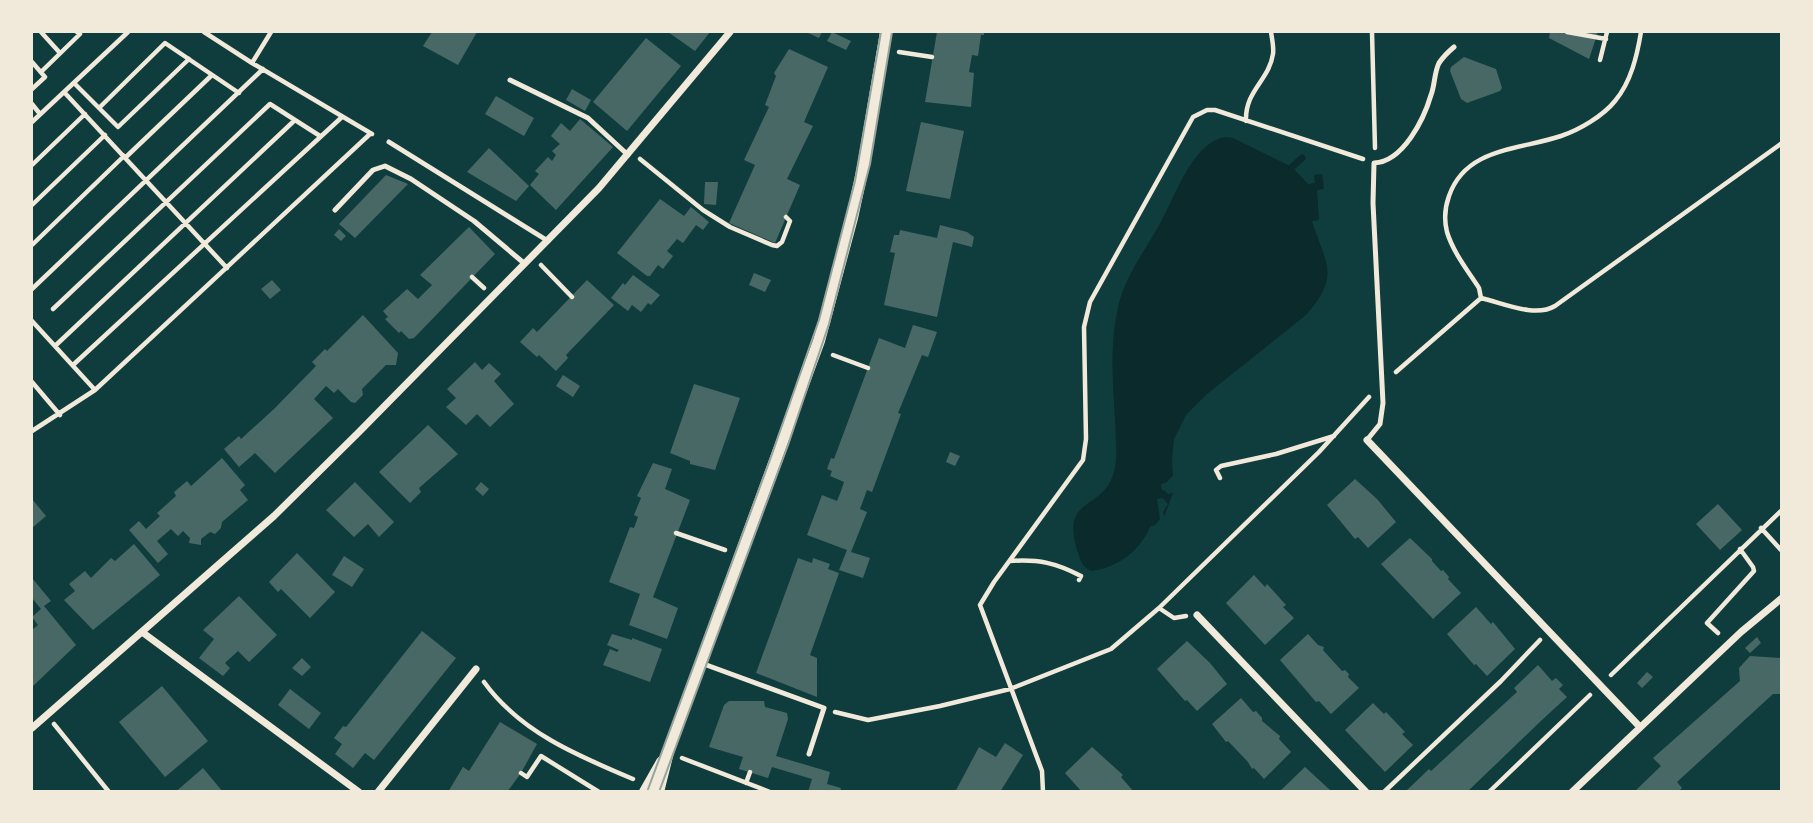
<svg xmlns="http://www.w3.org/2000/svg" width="1813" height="823" font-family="Arial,sans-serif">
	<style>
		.water { fill: #0a2a2b }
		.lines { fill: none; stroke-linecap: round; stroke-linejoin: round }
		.stream { stroke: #0a2a2b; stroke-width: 7 }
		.building { fill: #486865 }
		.path { stroke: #f1e9da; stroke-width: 4.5 }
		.service { stroke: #f1e9da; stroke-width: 5 }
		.minor { stroke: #f1e9da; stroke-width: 7 }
		.tertiary { stroke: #f1e9da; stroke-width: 12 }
		.tram { stroke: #97a49c; stroke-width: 2 }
	</style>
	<rect width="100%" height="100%" fill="#0f3d3e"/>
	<!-- water -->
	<path class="water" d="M1226 137 1233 138 1292 167 1308 184 1315 183 1314 175 1322 174 1324 189 1317 190 1319 220 1312 221C1326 265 1341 275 1306 315L1207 394 1186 415 1174 439 1172 461 1173 475 1167 482 1161 484 1162 491 1164 490 1168 494 1173 493 1164 517 1163 512 1168 504 1163 498 1157 499 1160 519 1155 525 1150 527C1140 551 1117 568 1091 571 1082 567 1080 559 1077 550 1062 499 1097 510 1111 480 1116 470 1117 455 1116 444 1115 399 1108 357 1117 312 1123 278 1145 251 1161 222 1175 197 1193 141 1226 137Z"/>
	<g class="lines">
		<!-- stream -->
		<path class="stream" d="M1292 167 1302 158"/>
	</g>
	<!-- building -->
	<path class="building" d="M432 32H477L458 65 423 46Z
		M668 32H710L695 51Z
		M806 32H822L819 38Z
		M832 32 851 41 846 50 827 41Z
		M937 32H984V35H981L978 56 972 55 969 72 974 73 971 107 925 102Z
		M1550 32H1598L1589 59 1549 38Z
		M646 38 681 66 627 131 593 102Z
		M789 49 828 67 804 122 813 126 787 179 800 185 775 243 729 223 755 165 744 160 769 107 765 105 776 76 774 73Z
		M1464 57 1496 69 1502 88 1500 91 1467 103 1461 99 1450 71 1451 67Z
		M572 89 591 100 585 111 566 100Z
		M496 96 534 118 524 136 485 114Z
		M580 119 613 147 556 210 530 185 539 174 535 171 548 157 552 161 556 155 552 151 560 144 551 136 561 123 570 131Z
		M921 122 964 131 950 199 906 191Z
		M489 148 529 186 516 201 467 172Z
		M386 175 408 184 355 238 339 224Z
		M705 182H718L716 205 704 204Z
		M660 199 684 216 691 207 709 222 703 230 696 225 683 243 677 239 667 251 673 256 663 269 658 265 650 276H647L617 253Z
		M940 225 967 232 974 237 972 247 953 242 937 317 884 305 895 253 890 252 894 235H899L900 230 937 238Z
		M469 227 495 254 414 338 409 339 401 331 399 333 385 319 388 317 383 311 407 289 418 299 432 285 420 275Z
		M339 229 346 236 341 241 334 235Z
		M754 273 771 280 765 292 749 285Z
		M633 275 660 295 651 305 648 303 641 312 632 305 628 311 611 298 623 283 625 285Z
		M272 280 281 290 270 299 261 289Z
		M587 280 614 305 566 355 568 358 556 371 539 355 537 357 520 342 533 328 537 332Z
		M363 315 398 353 396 365H386L362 389 363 395 355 403 351 402 338 389 334 393 326 386 314 399 333 418 275 473 255 453 239 467 224 449 239 436 241 439 274 409 316 366 312 362 325 349 327 351Z
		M913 325 937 332 928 357 922 355 898 413 901 414 872 492 867 490 860 509 867 512 851 552 870 558 863 578 839 570 847 550 807 535 822 495 837 501 841 491 844 482 830 476 832 471 827 469 831 458 834 459 879 338 905 348Z
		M475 362 482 370 489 363 501 374 494 381 514 404 490 427 477 414 466 425 446 407 456 398 447 389Z
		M563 375 580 386 573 397 556 386Z
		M694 384 740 398 715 470 690 464V461L670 453Z
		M428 425 458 454 419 488 421 492 410 503 379 472Z
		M950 452 960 456 955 466 946 462Z
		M222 458 245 485 240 490 248 500 222 522 221 528 215 534 210 532 201 539V545L189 543 190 538 183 531 178 536 171 529 157 541 168 554 158 563 129 530 139 521 146 529 160 516 157 513 176 496 174 492 187 481 191 486Z
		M653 463 672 469 665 489 690 500 653 597 678 608 667 639 629 625 640 594 609 582 630 527 634 528 638 517 634 515 641 498 637 496Z
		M1355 479 1377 499 1396 522 1368 548 1358 537 1355 539 1327 505Z
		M355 482 394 522 379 537 368 524 354 537 326 510Z
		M481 482 489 489 483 496 475 489Z
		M32 499 46 516 32 528Z
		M1718 504 1742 530 1720 550 1696 524Z
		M1410 538 1432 559V561L1441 571 1443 570 1449 577 1448 579 1461 593 1433 619 1381 564Z
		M134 544 160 575 93 630 64 600 75 591 69 584 85 571 91 578 111 558 115 561Z
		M297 553 335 592 310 618 281 589 278 592 269 582Z
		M344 556 364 569 352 587 332 575Z
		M798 558 812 563 813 558 830 564 828 569 839 573 810 655 817 658V697L756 673Z
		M1254 575 1265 587 1267 584 1286 605 1283 607 1294 618 1265 645 1226 603Z
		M32 578 51 601 44 606 76 645 32 687V630L38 625 32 617 41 609 32 598Z
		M239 596 277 635 249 662 238 651 225 663 230 668 223 676 199 658 214 639 203 630Z
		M1476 607 1491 624 1493 622 1515 649 1487 676 1476 664 1474 665 1447 634Z
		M422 631 456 658 374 760 365 753 353 768 335 754 342 744 334 738 343 726 346 727Z
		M612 634 632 640V638L662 649 650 682 603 665 610 649 617 652 619 650 607 645Z
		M1308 634 1318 645 1324 647 1323 650 1342 671 1345 670 1349 674 1348 677 1359 688 1331 714 1319 701 1316 702 1280 660Z
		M1757 637 1761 643 1750 653 1745 648Z
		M1187 641 1210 663 1227 684 1197 711 1187 700 1185 701 1157 669Z
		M1750 656 1782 658V694H1773L1677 782 1682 788 1678 792H1634L1661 766 1653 758 1740 681 1739 668Z
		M302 658 311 667 302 676 292 668Z
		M1538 665 1552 681 1556 678 1563 685 1559 689 1567 697 1543 719 1467 792H1405L1429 769 1431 771 1517 692 1514 688Z
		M1647 672 1653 677 1642 688 1637 683Z
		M162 686 208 741 165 777 119 722Z
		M290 689 321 713 309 729 278 705Z
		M1241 698 1253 712 1256 711 1262 718V721L1280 736 1279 739 1291 752 1264 779 1254 768 1252 769 1248 762 1228 741 1226 742 1212 724Z
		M729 701H764L765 707 787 713 788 719 776 756 830 772 827 784 841 788 840 792H808L812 779 772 767 768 778 739 769 743 757 709 747 724 705Z
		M1373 703 1384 714 1386 712 1405 732 1402 734 1413 745 1385 772 1345 730Z
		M500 722 537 744 521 773 507 792 500 790 499 792H448L463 767 469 771Z
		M1005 743 1023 755 1000 792H955L979 747 996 757Z
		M1092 747 1123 775 1121 777 1134 792H1082L1065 773Z
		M1305 767 1330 790 1279 792Z
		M203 768 223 792H175L180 788Z"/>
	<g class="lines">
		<!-- path -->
		<path class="path" d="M41 32 60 53
			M204 32 252 63 372 134
			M1372 32 1375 148
			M1567 32 1606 39
			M899 52 932 57
			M1600 60 1607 32
			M32 62 45 77 32 89
			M252 63 271 32
			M41 72 80 34 77 32
			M74 83 99 108 165 43 239 93
			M64 92 227 268
			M32 104 40 114
			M99 108 118 127 189 59
			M1246 121C1245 90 1269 81 1273 54 1274 47 1272 39 1271 32
			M32 122 128 32
			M126 157 212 75
			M640 159 703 210 730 227 772 245 777 246 782 242 790 221 786 217
			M32 165 85 114
			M32 205 105 135
			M32 245 124 156
			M541 265 572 297
			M472 277 484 288
			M32 289 263 69
			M1481 298 1479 288C1468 271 1453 252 1447 232 1444 220 1445 207 1449 196 1466 147 1520 150 1561 136 1579 130 1603 116 1615 101 1631 82 1637 56 1641 32
			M53 309 270 104 320 136
			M32 321 95 390 370 134
			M55 346 295 120
			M833 355 868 368
			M73 365 342 117
			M1396 372 1481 298C1503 303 1535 318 1555 306L1782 143
			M32 382 60 415
			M32 431 95 390
			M1220 478 1216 470 1221 466 1276 454 1334 436
			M1761 528 1782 551
			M676 533 725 550
			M1010 561C1039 559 1056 563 1081 576L1079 580
			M1159 608 1174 618 1186 616
			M1718 633 1707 623 1754 571 1753 567 1740 549
			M1611 675 1782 510
			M484 682C520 732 578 756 633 779
			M835 712 868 720 940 706 1010 689 1111 649 1159 608 1319 452 1369 397
			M54 724 109 792
			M682 758 770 792
			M521 773 527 777 541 756 599 792
			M746 783 750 772
			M1043 792 1042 771 980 605 994 582 1083 460 1086 439 1084 327 1090 302 1193 117 1207 110H1215L1363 159
			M1384 792 1501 681 1540 640
			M1489 792 1590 695"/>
		<!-- service -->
		<path class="service" d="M510 80 588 118 628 155
			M389 142 548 241
			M335 210 373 170 385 166 411 179 474 221 525 264
			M1367 440 1380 424 1383 403 1373 203 1374 163C1403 162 1424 119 1431 95 1435 85 1434 73 1439 63 1443 57 1448 52 1454 47
			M701 663 824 708 809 754"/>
		<!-- minor -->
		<path class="minor" d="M1367 440 1639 726
			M1197 615 1366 792
			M142 632 359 792
			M32 728 274 516 359 432 599 188 730 32
			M378 792 476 669
			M1572 792 1741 632 1782 598"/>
		<!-- tertiary -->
		<path class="tertiary" d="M645 792 662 762
			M658 792 668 752 819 341 852 218 863 167 886 32"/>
		<!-- tram -->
		<path class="tram" d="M647 792 771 457 819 320 855 181 881 32
			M659 792 788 445 829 324 870 164 892 32"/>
	</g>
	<!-- border -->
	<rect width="1813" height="823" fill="none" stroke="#f1e9da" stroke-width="66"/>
</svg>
